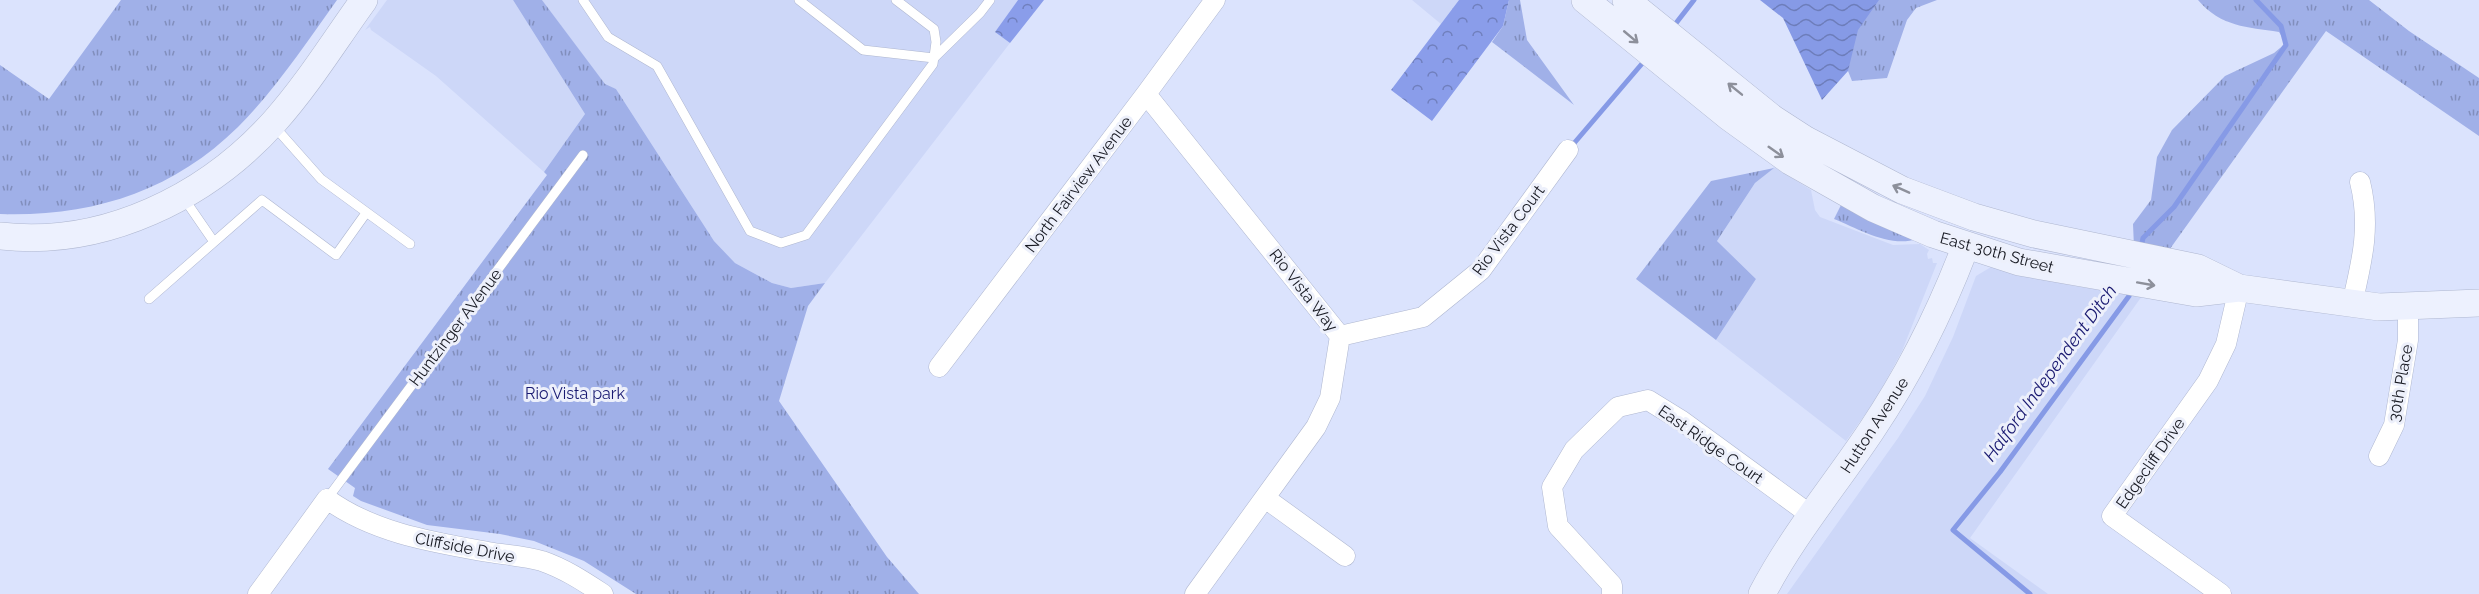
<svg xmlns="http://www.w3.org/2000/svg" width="2479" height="594" font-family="Raleway,sans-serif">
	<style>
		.built { fill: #cdd7f8 }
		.grass { fill: url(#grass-tufts) }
		.forest { fill: url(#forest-crowns) }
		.water { fill: url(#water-waves) }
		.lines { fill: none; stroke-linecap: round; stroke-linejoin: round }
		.stream { stroke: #869ae6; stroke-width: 5 }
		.lane-casing { stroke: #afb7d0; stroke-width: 10 }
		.street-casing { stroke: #afb7d0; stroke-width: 21 }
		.secondary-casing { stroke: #afb7d0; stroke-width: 28 }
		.lane { stroke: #fff; stroke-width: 9 }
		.street { stroke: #fff; stroke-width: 20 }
		.secondary { stroke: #edf1fe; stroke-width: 27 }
		.oneway { stroke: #8d909b }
		.labels { text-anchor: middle; stroke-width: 6; stroke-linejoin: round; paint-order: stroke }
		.street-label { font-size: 16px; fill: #171922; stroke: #edf0fb }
		.park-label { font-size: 16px; fill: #181971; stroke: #edf0fb }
		.water-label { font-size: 18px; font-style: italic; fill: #181870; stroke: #edf0fb }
	</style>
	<defs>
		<pattern id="grass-tufts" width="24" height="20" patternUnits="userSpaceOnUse" patternTransform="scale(1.5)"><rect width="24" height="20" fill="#a0b0e8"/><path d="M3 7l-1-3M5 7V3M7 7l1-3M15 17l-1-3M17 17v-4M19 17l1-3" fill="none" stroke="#818ebc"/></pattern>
		<pattern id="forest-crowns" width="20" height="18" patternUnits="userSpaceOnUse" patternTransform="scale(1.5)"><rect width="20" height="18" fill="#8a9dea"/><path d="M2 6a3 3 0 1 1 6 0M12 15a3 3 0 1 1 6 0" fill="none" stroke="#707fbd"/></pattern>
		<pattern id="water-waves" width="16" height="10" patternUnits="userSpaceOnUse" patternTransform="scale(1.5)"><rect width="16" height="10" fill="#869ae6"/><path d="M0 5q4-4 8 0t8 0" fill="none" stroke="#6d7dba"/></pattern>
	</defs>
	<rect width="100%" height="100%" fill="#dbe3fd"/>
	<!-- built -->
	<path class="built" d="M387 0H513L585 114 544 172 436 76 371 30 370 27 365 30Z
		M542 0H1018L995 32 1010 43 825 283 791 288 772 283 735 263 714 241 616 89 605 85Z
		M1412 0H1459L1441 24Z
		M1774 167 1811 190 1815 210 1820 217 1893 245 1920 244 1929 250 1927 254 1928 259 1932 258 1933 263H1937L1902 351 1876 399 1846 441 1716 340 1756 279 1717 241 1755 183Z
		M1991 267 2074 286 2142 296 1970 538 2048 594H1787L1898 438 1925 396 1953 337 1976 276Z"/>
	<!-- grass -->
	<path class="grass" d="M121 0H337C306 43 276 89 238 127 172 192 91 217 0 214V65L49 99Z
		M513 0H542L605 84 616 89 714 241 735 263 772 283 791 288 825 283 808 306 779 401 887 557 919 594H636L584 561 534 541 500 534 427 525 361 501 353 496 355 488 328 469 547 175 544 172 585 114Z
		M1509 0H1520L1527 40 1574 105 1492 42 1503 26Z
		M1851 0H1937L1916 8 1907 20 1887 78 1852 81 1848 71Z
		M2198 0H2369L2409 31 2479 78V136L2326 31 2167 253 2134 247 2133 224 2151 200 2157 157 2172 130 2225 76 2274 53 2286 43 2279 32C2247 27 2221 27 2198 0Z
		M1774 168 1755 183 1717 241 1756 279 1716 340 1636 279 1711 181Z
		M1842 203 1917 239C1890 248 1859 229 1834 219Z"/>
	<!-- forest -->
	<path class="forest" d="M1018 0H1044L1010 43 995 32Z
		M1459 0H1509L1503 26 1432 121 1391 90Z"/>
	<!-- water -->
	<path class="water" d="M1760 0H1879L1858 30 1848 71 1822 100 1783 18Z"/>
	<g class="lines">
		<!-- stream -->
		<path class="stream" d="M1673 27 1694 0
			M1570 148 1646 59
			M2141 248 2143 238 2174 207 2286 45 2281 26 2256 0
			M2030 594 1953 530 2000 472 2129 296 2131 289"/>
		<defs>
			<path id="lane" d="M583 0 608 37 657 66 750 231 781 243 806 235 933 64 936 42 934 29 896 0
				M799 0 863 50 934 58 980 13 990 0
				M274 126 321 179 410 244
				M183 197 214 242
				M149 299 262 200 336 255 366 213
				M327 499 583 155"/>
			<path id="street" d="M1146 94 1340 336 1330 398 1316 427 1195 594
				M2352 304C2362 261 2371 226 2360 182
				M1340 336 1423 317 1481 270 1568 150
				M939 367 1146 94 1215 0
				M2379 456 2394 425 2408 340V307
				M1265 498 1345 556
				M258 594 327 499C374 533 432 542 488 552 505 555 525 556 542 561 565 569 583 581 603 594
				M1612 594V585L1558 526 1552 487 1574 450 1618 407 1648 400 1682 421 1812 516
				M2221 594 2112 516 2208 381 2226 344 2239 288"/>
			<path id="secondary" d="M1585 0 1729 117 1790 161 1873 208 1933 234 2019 262 2196 293 2239 288 2379 307 2479 303
				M1626 0 1772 118 1806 140 1902 190 1974 217 2034 234 2198 268 2239 288
				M0 236C104 248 207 197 275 121 308 84 335 40 364 0
				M1762 594C1792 536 1835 485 1871 431 1910 373 1941 311 1966 245"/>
		</defs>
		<!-- lane casing -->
		<use href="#lane" class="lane-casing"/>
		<!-- street casing -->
		<use href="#street" class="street-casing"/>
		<!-- secondary casing -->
		<use href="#secondary" class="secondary-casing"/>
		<!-- lane -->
		<use href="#lane" class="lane"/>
		<!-- street -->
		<use href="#street" class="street"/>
		<!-- secondary -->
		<use href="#secondary" class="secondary"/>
	</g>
	<!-- one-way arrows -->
	<defs><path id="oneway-shaft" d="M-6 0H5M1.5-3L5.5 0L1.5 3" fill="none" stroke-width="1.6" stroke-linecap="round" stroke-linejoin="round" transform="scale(1.5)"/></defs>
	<g class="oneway">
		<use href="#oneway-shaft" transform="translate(1631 37) rotate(40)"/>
		<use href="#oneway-shaft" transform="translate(1735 89) rotate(-141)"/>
		<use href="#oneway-shaft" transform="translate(1776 152) rotate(35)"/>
		<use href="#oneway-shaft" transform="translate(1901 189) rotate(-156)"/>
		<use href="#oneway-shaft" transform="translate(2146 284) rotate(10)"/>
	</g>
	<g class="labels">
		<!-- street labels -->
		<g class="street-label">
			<text transform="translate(1078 184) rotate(-53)" y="6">North Fairview Avenue</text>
			<text transform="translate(1508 230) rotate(-53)" y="6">Rio Vista Court</text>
			<text transform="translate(1997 252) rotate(15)" y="6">East 30th Street</text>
			<text transform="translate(1304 290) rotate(52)" y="6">Rio Vista Way</text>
			<text transform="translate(455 327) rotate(-53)" y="6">Huntzinger AVenue</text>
			<text transform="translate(2400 383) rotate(-80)" y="6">30th Place</text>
			<text transform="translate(1874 425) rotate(-57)" y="6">Hutton Avenue</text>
			<text transform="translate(1711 444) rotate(35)" y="6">East Ridge Court</text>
			<text transform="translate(2150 463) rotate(-55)" y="6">Edgecliff Drive</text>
			<text transform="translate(465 547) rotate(11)" y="6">Cliffside Drive</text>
		</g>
		<!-- park labels -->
		<g class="park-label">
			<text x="575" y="399">Rio Vista park</text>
		</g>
		<!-- water labels -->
		<g class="water-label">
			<text transform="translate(2050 373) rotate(-54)" y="6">Halford Independent Ditch</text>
		</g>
	</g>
</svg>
